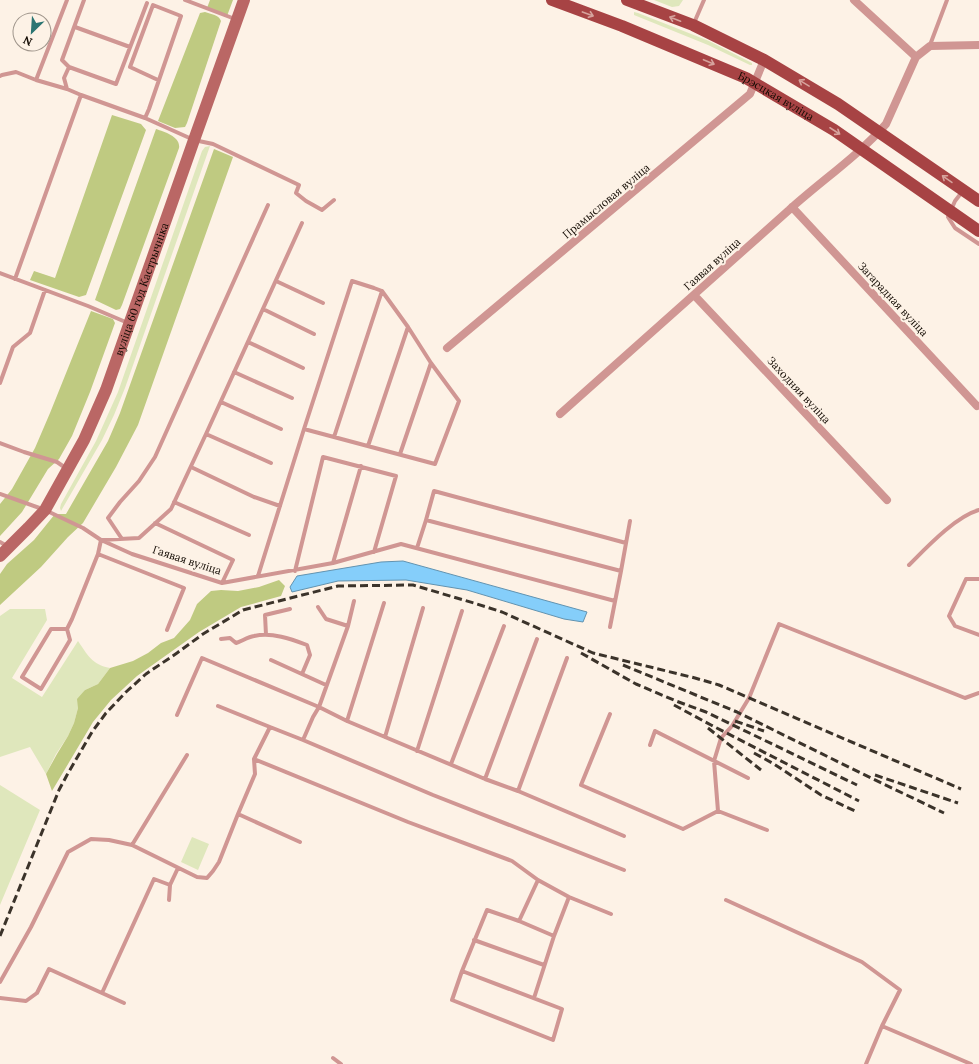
<svg xmlns="http://www.w3.org/2000/svg" width="979" height="1064" font-family="Lora,serif">
	<style>
		.green { fill: #dfe7bc }
		.forest { fill: #bfca81 }
		.water { fill: #85cefa; stroke: #6293b0 }
		.lines { fill: none; stroke-linecap: round; stroke-linejoin: round }
		.lane { stroke: #d09693; stroke-width: 4 }
		.street { stroke: #d09693; stroke-width: 8 }
		.secondary { stroke: #ba6765; stroke-width: 12 }
		.primary { stroke: #a74344; stroke-width: 12 }
		.rail { stroke: #3b332a; stroke-width: 3; stroke-dasharray: 8 4; stroke-linecap: butt }
		.oneway { stroke: #d6a39d }
		.labels { text-anchor: middle; stroke-width: 4; stroke-linejoin: round; paint-order: stroke }
		.street-label { font-size: 11px; fill: #120a02; stroke: #fdf2e6 }
	</style>
	<rect width="100%" height="100%" fill="#fdf2e6"/>
	<!-- green -->
	<path class="green" d="M654 0H683L679 6 672 7Z
		M634 12 638 13 709 41 752 63V65H750L708 45 634 15Z
		M210 146 125 388 114 415 102 440 61 511 60 508 61 504 96 441 118 392 202 151 205 147Z
		M10 609H45L47 620 12 678 42 697 78 641C87 654 92 665 110 668L98 684 85 690 78 708 74 723 68 736 56 754 46 774 30 747 0 757V616Z
		M0 785 40 810 0 905Z
		M192 837 209 844 198 870 181 862Z"/>
	<!-- forest -->
	<path class="forest" d="M210 0H233L227 16 207 8Z
		M205 12C211 14 219 15 221 21L187 123 185 127 175 128 158 121 200 13Z
		M112 115 141 124 146 130 86 295 79 297 30 280 34 271 55 278Z
		M156 129C165 132 181 137 179 148L122 305 120 309 116 310 95 300Z
		M214 149 233 157 138 425 116 467 83 523 68 537 41 567 0 605V574L7 564 34 540 55 514H66L108 441 120 413Z
		M91 311 113 319 115 323 90 392 72 436 59 459 48 469 22 512 0 536V504L12 489 35 448 50 413Z
		M279 580 285 586 281 596 241 607 199 632 137 676 111 700 93 722 52 791 46 774 57 754 68 736 74 723 78 708 77 699 85 690 98 684 110 668 133 661 148 653 161 643 174 638 190 620 197 604 211 591 221 590 238 591 259 587Z"/>
	<!-- water -->
	<path class="water" d="M403 561 587 612 583 622 564 619 467 590 406 580 338 581 292 592 290 587 297 576 381 562Z"/>
	<g class="lines">
		<!-- lane -->
		<path class="lane" d="M185 0 235 19
			M694 23 704 0
			M75 27 130 47
			M930 45 947 0
			M69 67 62 60 84 0
			M0 76 2 75 16 72 36 80 67 89 81 95 145 118 194 140 213 144 299 185 296 193 306 201 322 210 334 200
			M36 80 67 0
			M67 89 64 78 69 67 116 84 147 3
			M145 118 149 109 181 16 153 5 130 67 158 80
			M962 192 955 201 948 217 955 228 979 244
			M0 273 88 306 128 323
			M15 279 81 95
			M276 281 323 303
			M263 309 314 334
			M248 342 303 368
			M234 372 292 398
			M0 383 13 347 30 333 45 290
			M221 402 281 429
			M206 434 271 463
			M334 437 382 291
			M0 443 24 452 57 462 67 469
			M368 446 408 327
			M400 454 431 363
			M191 467 254 497 280 506
			M0 494 45 510 83 528 101 540 132 554 222 583 333 563 401 544 615 601
			M174 502 249 535
			M426 520 434 491 626 543
			M155 523 233 560 222 583
			M122 539 108 518 120 502 139 481 155 457 268 205
			M0 542 7 546
			M417 548 426 520 621 571
			M98 554 101 540 139 538 171 509 206 434 302 223
			M333 563 361 466
			M909 565C927 547 955 517 979 510
			M295 571 323 457 396 476 374 552
			M258 576 304 429 352 281 374 288 382 291 408 327 431 363 459 401 435 464 304 429
			M979 579H966L949 616 955 626 979 635
			M318 607 326 619 348 626
			M610 627 621 571 630 521
			M67 629 70 640 41 689 22 677 51 629H67L72 619 98 554 184 588 167 630
			M266 635 265 615 290 609
			M221 639 230 638 236 643C242 641 248 637 254 636 272 632 291 639 307 645L310 655 302 674
			M271 660 326 685
			M218 706 270 727
			M610 714 581 785 683 829 718 811 714 761 721 738 732 726 749 698 779 624 965 698 979 693
			M177 715 202 658 319 707 347 721 385 737 485 779 518 791 624 836
			M347 721 384 603
			M385 737 423 608
			M303 740 313 717 319 707 348 626 354 601
			M650 745 655 731 748 778
			M417 751 462 611
			M254 759 270 727 303 740 433 795 624 870
			M451 764 504 626
			M485 779 537 639
			M518 791 567 658
			M718 811 767 830
			M238 814 300 842
			M132 845 187 755
			M169 900 170 885 178 868
			M726 900 862 962 900 990 882 1026 866 1064
			M519 921 554 936
			M474 940 544 965
			M462 971 452 1000 553 1040 562 1009 462 971 487 910 519 921 538 880
			M0 982 31 927 68 852 91 839 109 840 132 845 197 877 207 878 213 871 219 862 238 814 255 774 254 759 408 822 512 861 538 880 569 897 611 914
			M102 993 154 879 170 885
			M0 998 26 1001 37 993 49 969 124 1003
			M534 998 554 936 569 897
			M882 1026 971 1064
			M333 1058 341 1064"/>
		<!-- street -->
		<path class="street" d="M854 0 916 57
			M792 207 977 406
			M694 295 887 500
			M447 348 750 94 764 60
			M560 414C637 346 713 278 789 210 821 181 858 156 886 124L916 57 930 46 979 45"/>
		<!-- secondary -->
		<path class="secondary" id="s1" d="M0 556 28 528 45 510 84 440 106 390 194 140 244 0"/>
		<!-- primary -->
		<g class="primary">
			<path id="s2" d="M552 0 622 26 746 78 834 130 979 231"/>
			<path d="M627 0 693 25 764 60 838 104 979 201"/>
		</g>
		<!-- rail -->
		<path class="rail" d="M581 653 636 684 676 701 706 712 857 785
			M623 665 737 712 871 778 944 813
			M674 705 711 725 859 801
			M735 721 764 731
			M708 728 761 770
			M754 753 774 764 821 795 855 811
			M875 775 958 803
			M0 936 59 790 67 775 92 732 106 713 126 692 146 674 177 653 203 634 243 610 338 586 413 585 477 604 502 612 593 653 695 678 719 685 961 789"/>
	</g>
	<!-- one-way arrows -->
	<defs><path id="oneway-shaft" d="M-6 0H5M1.5-3L5.5 0L1.5 3" fill="none" stroke-width="1.6" stroke-linecap="round" stroke-linejoin="round"/></defs>
	<g class="oneway">
		<use href="#oneway-shaft" transform="translate(588 14) rotate(20)"/>
		<use href="#oneway-shaft" transform="translate(675 19) rotate(-159)"/>
		<use href="#oneway-shaft" transform="translate(709 62) rotate(23)"/>
		<use href="#oneway-shaft" transform="translate(804 83) rotate(-149)"/>
		<use href="#oneway-shaft" transform="translate(835 131) rotate(33)"/>
		<use href="#oneway-shaft" transform="translate(947 179) rotate(-145)"/>
	</g>
	<g class="labels">
		<!-- street labels -->
		<g class="street-label">
			<text dy="4" stroke="none"><textPath href="#s2" startOffset="244">Брэсцкая вуліца</textPath></text>
			<text transform="translate(606 201) rotate(-40)" y="4">Прамысловая вуліца</text>
			<text transform="translate(712 264) rotate(-42)" y="4">Гаявая вуліца</text>
			<text dy="4" stroke="none"><textPath href="#s1" startOffset="306">вуліца 60 год Кастрычніка</textPath></text>
			<text transform="translate(893 299) rotate(47)" y="4">Загарадная вуліца</text>
			<text transform="translate(799 390) rotate(47)" y="4">Заходняя вуліца</text>
			<text transform="translate(187 560) rotate(18)" y="4">Гаявая вуліца</text>
		</g>
	</g>
	<!-- north arrow -->
	<g transform="translate(32 32) rotate(205)"><circle r="19" fill="#fdf2e6" stroke="#9f958b"/>
	<path d="M0-3L7 15L0 10L-7 15Z" fill="#2b7572"/>
	<text y="-6" font-size="11" font-weight="bold" text-anchor="middle" fill="#120a02">N</text>
	</g>
</svg>
